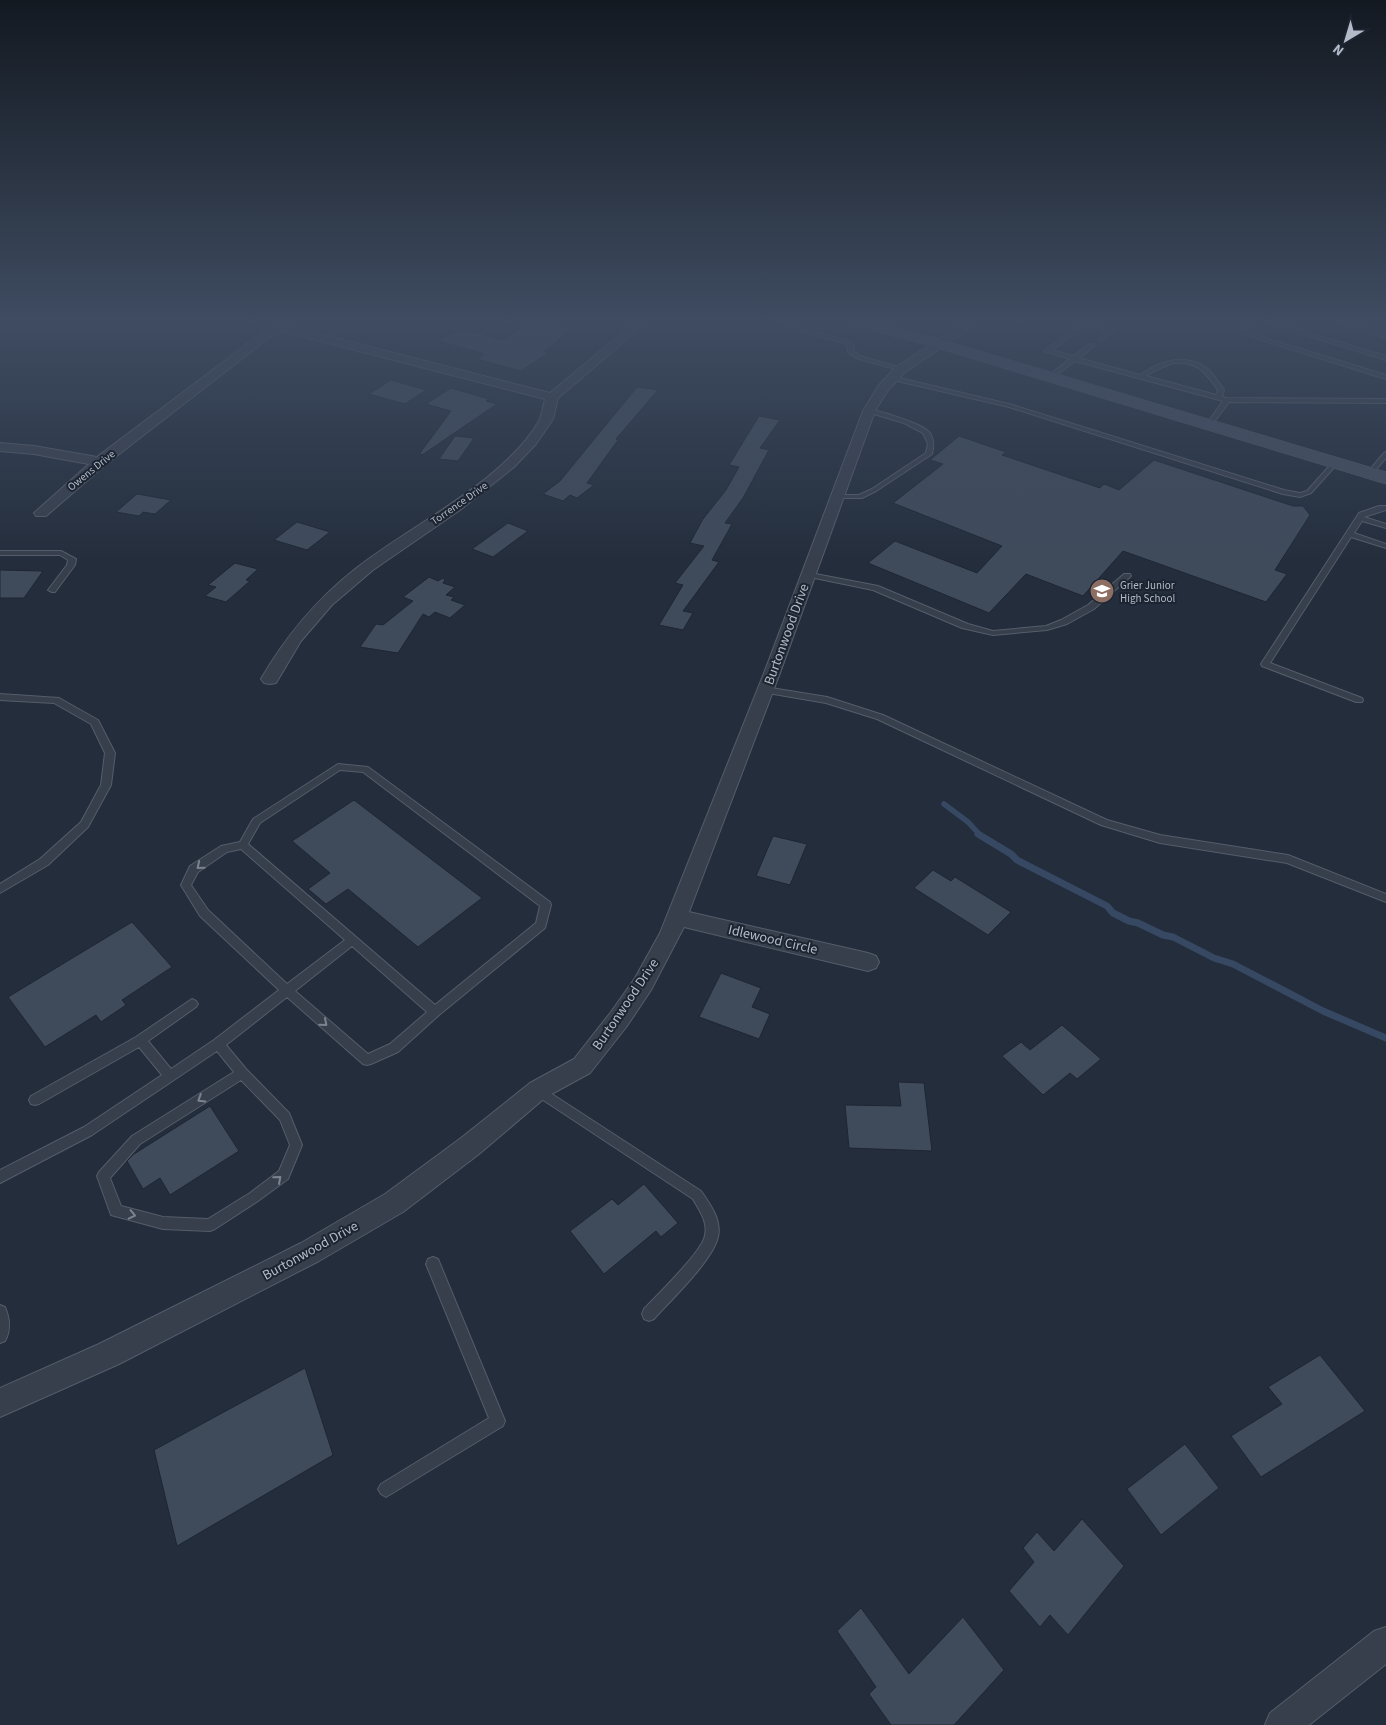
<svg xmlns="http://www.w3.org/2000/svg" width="1386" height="1725" font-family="'Source Sans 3',sans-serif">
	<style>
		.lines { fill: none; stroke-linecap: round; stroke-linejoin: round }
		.stream-far1 { stroke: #374863; stroke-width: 5.5 }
		.stream { stroke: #374863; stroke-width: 7 }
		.building { fill: #3f4b5b; stroke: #1e2633 }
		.lane-casing { stroke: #555d6a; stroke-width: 2 }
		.street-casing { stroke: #555d6a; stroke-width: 2 }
		.secondary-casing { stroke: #555d6a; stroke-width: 1 }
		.lane { fill: #373f4d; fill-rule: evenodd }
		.street { fill: #373f4d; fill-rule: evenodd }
		.secondary { fill: #454e60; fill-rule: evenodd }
		.oneway { stroke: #7b8391 }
		.labels { text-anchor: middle; stroke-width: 4; stroke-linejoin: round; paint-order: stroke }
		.far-street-label { font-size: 11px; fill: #b3bac8; stroke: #1c2431 }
		.far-poi-label { font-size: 11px; fill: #b3bac8; stroke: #1c2431; text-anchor: start }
		.street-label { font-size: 14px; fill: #b3bac8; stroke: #1c2431 }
	</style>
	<rect width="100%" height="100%" fill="#232d3c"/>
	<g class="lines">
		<!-- stream-far1 -->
		<path class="stream-far1" d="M944 804 968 822 980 835"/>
		<!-- stream -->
		<path class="stream" d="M978 834 1011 854 1017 860 1107 906 1113 913 1129 921 1138 923 1163 935 1173 937 1214 958 1233 964 1323 1011 1386 1038"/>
	</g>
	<!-- building -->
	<path class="building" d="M529 323H543L573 329 544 351 548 353 521 371 477 359 485 354 438 341 460 328 504 340Z
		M391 380 426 390 405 404 369 394Z
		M637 387 658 390 616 439 618 440 587 483 594 485 577 498 570 495 563 501 543 494 560 481Z
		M451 388 489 399 486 401 497 404 422 455 420 453 451 411 426 404Z
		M759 416 780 420 760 448 769 450 743 498 725 523 732 524 712 560 719 562 683 611 693 613 683 630 659 625 683 585 675 583 704 546 690 543 703 519 726 490 739 467 729 465Z
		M455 436 474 438 458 461 439 459Z
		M959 436 1006 452 1002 455 1100 488 1104 484 1119 490 1154 460 1293 506H1303L1310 515 1275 570 1287 574 1266 602 1123 551 1083 596 1026 574 989 613 868 563 895 541 977 573 1002 546 893 503 943 464 930 460Z
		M137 494 171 500 155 514 143 512 139 516 116 512Z
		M297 522 330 532 307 550 274 540Z
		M508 523 528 531 493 557 472 549Z
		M235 563 258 569 246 580 250 581 226 602 205 596 216 587 208 585Z
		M0 570 43 571 24 598H0Z
		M429 577 438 581 443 578 445 580 443 583 455 587 446 595 454 597 451 600 465 605 450 618 435 612 429 617 423 614 398 653 360 647 376 624 383 625 413 601 403 597Z
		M354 800 482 898 418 947 348 889 326 904 308 889 330 873 292 841Z
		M773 836 807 844 790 885 756 876Z
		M933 870 951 881 955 877 1011 912 988 935 914 888Z
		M132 922 172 967 122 1000 126 1005 101 1022 96 1015 45 1047 8 997Z
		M721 973 761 988 752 1007 770 1014 759 1039 699 1017Z
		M1062 1025 1101 1059 1077 1079 1070 1073 1043 1095 1002 1056 1021 1042 1030 1050Z
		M898 1082 924 1083 932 1151 849 1148 845 1105 901 1106Z
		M210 1106 239 1151 170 1195 160 1178 143 1189 127 1161 134 1154Z
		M644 1184 678 1223 661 1237 656 1231 604 1274 570 1231 612 1199 618 1205Z
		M1320 1355 1365 1411 1261 1477 1231 1436 1282 1404 1268 1387Z
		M305 1368 333 1455 177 1546 154 1450Z
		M1185 1444 1219 1488 1161 1535 1127 1489Z
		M1082 1519 1124 1566 1068 1635 1050 1615 1040 1627 1009 1591 1034 1562 1023 1548 1037 1532 1054 1551Z
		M861 1608 909 1674 963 1617 1004 1670 954 1725H891L869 1694 876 1687 837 1631Z"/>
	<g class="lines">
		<defs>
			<path id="lane" d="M782 323H788L795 327 848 341 854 345 853 350 860 356 905 369 902 371 856 358 848 352V346L844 343 791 329Z
				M1079 323H1087L1115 331 1101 341 1098 339 1099 338 1108 332 1087 326 1052 350 1073 356 1090 344H1094V346L1079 358 1140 375C1161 360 1189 352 1210 371 1215 376 1219 384 1224 390L1222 397 1227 398 1386 399V403L1229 402 1211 426H1207L1206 425 1223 401 1075 361 1052 378H1048V376L1070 359 1044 351 1081 325ZM1173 363C1198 361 1205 372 1218 390L1216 395 1146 376 1158 369Z
				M1246 323H1252L1245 328 1246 329 1262 337 1386 375V379L1258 339 1241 331 1239 327Z
				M1267 323H1275L1386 356V360Z
				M1339 323H1347L1386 334V338Z
				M891 376 1013 405 1284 490 1300 493 1307 491 1333 462 1338 463 1311 493 1300 497 1283 494 1009 407 889 379V377Z
				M867 410C877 409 923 424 929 432 934 438 934 446 932 454L876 491 862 498H835V496L837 495H859L872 489 926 453 928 444 923 433 904 423 867 412Z
				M1386 452V458L1372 474H1368V472L1384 453Z
				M1379 506H1386V510L1364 517 1386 524V528L1362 521 1354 533 1386 544V548L1351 537 1270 663 1362 698 1363 700 1362 702H1356L1262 666 1261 664 1359 513Z
				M0 551H61L76 559 75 565 55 592H52L48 590 67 565 68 560 60 555H0Z
				M805 572 878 586 968 624 993 631 1046 626 1061 620 1088 605 1124 574H1130L1131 576 1094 609 1067 624 1047 630 993 635 962 628 873 590 805 576Z
				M765 687 827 697 883 715 1107 820 1160 835 1288 855 1386 894V902L1287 863 1160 843 1101 825 877 719 826 703 762 692 761 690 762 688Z
				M0 694 59 698 98 720 115 753 111 785 88 827 48 865 0 893V884L40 859 81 822 101 785 105 753 91 724 54 703 0 700Z
				M338 764 368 767 550 902 551 905 545 928 439 1015 398 1052 371 1064 367 1065 363 1064 287 997 226 1045 246 1069 289 1113 302 1145 288 1179 258 1201 215 1229 210 1231 163 1229 111 1215 97 1176 99 1172 132 1136 234 1072 217 1051 92 1135 0 1183V1170L84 1127 162 1075 139 1047 39 1104 35 1105 31 1104 29 1100 31 1096 136 1037 192 999 196 1001 198 1004 196 1007 148 1041 171 1069 214 1040 279 990 200 916 181 885 190 866 221 846 240 842 253 819ZM340 770 363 772 540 906 536 923 435 1005 248 844 260 823ZM241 849 345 940 287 984 208 910 191 885 198 872 227 852ZM352 946 427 1012 390 1044 368 1054 295 991ZM241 1080 280 1120 290 1145 279 1171 250 1193 208 1219 163 1217 121 1206 110 1178 140 1144Z
				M538 1085 701 1191C710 1204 722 1220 718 1237 713 1260 671 1300 654 1319L649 1321 644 1319 642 1314 644 1309C657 1295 703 1251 705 1235 708 1221 699 1210 693 1199L534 1094 532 1090 534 1086Z
				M433 1257 438 1259 505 1421 503 1426 386 1497 381 1494 378 1489 381 1484 489 1418 426 1264 428 1259Z
				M0 1305 5 1307C10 1319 11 1330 5 1341L0 1343Z"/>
			<path id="street" d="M279 323H291L289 326 550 393 634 323H646L558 398 553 419 536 444 514 467 460 510 373 570 332 605 301 641 276 683 270 684 264 683 261 679C286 636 315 601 354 570 410 525 503 483 539 421 542 414 543 406 545 399L281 331 266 340 105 465 46 516H36L34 513 89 464 34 454 0 451V443L34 446 97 457 258 336Z
				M964 323H977L904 373 888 390 875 411 780 673 689 912 868 953 876 956 879 962 876 968 868 971 684 927 651 990 627 1026 590 1073 546 1097 479 1154 403 1212 319 1261 119 1364 0 1417V1388L99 1344 301 1243 385 1194 461 1138 530 1083 574 1059 611 1012 635 978 660 933 764 673 863 411 879 385 896 367Z
				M1386 1627V1664L1309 1725H1265L1270 1713 1374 1631Z"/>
			<path id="secondary" d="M850 323H875L936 338 1386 472V484L924 344 853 326Z"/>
		</defs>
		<!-- lane casing -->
		<use href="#lane" class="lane-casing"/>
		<!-- street casing -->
		<use href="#street" class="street-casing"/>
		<!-- secondary casing -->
		<use href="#secondary" class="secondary-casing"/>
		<!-- lane -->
		<use href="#lane" class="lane"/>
		<!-- street -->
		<use href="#street" class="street"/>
		<!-- secondary -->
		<use href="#secondary" class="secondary"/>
	</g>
	<!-- one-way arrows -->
	<defs><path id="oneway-chevron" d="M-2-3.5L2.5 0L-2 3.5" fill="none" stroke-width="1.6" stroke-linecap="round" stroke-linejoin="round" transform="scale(1.25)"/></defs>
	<g class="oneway">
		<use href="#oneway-chevron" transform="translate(200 866) rotate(141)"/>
		<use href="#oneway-chevron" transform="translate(324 1023) rotate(41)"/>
		<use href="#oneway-chevron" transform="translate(201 1099) rotate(148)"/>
		<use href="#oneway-chevron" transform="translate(278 1179) rotate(-41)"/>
		<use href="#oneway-chevron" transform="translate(132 1215) rotate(13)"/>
	</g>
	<!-- sky -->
	<linearGradient id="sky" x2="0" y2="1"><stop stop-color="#131921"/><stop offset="0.57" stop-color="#3f4c61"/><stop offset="1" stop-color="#3f4c61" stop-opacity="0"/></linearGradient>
	<rect width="1386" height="564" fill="url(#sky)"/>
	<!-- icons -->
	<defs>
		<symbol id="school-disc" viewBox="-11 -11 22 22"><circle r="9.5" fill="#8d6e63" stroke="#1c2431"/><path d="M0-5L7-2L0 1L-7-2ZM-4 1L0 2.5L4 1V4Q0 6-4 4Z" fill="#fff"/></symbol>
	</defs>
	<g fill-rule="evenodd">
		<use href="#school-disc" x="1088" y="577" width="28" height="28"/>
	</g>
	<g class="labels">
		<!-- far-street labels -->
		<g class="far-street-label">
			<text transform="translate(91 470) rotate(-39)" y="4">Owens Drive</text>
			<text transform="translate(459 503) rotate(-35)" y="4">Torrence Drive</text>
		</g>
		<!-- far-poi labels -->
		<g class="far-poi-label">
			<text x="1120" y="589">Grier Junior<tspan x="1120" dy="13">High School</tspan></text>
		</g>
		<!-- street labels -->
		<g class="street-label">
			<text transform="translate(786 634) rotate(-70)" y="5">Burtonwood Drive</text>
			<text transform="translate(773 939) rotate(13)" y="5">Idlewood Circle</text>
			<text transform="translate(625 1004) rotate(-56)" y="5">Burtonwood Drive</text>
			<text transform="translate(310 1250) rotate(-29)" y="5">Burtonwood Drive</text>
		</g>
	</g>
	<!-- north arrow -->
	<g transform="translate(1346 40) rotate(218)" stroke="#1c2431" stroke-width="4" paint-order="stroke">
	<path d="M0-4L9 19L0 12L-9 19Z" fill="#b3bac8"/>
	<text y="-8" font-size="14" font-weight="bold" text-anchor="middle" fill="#b3bac8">N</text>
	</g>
</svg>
